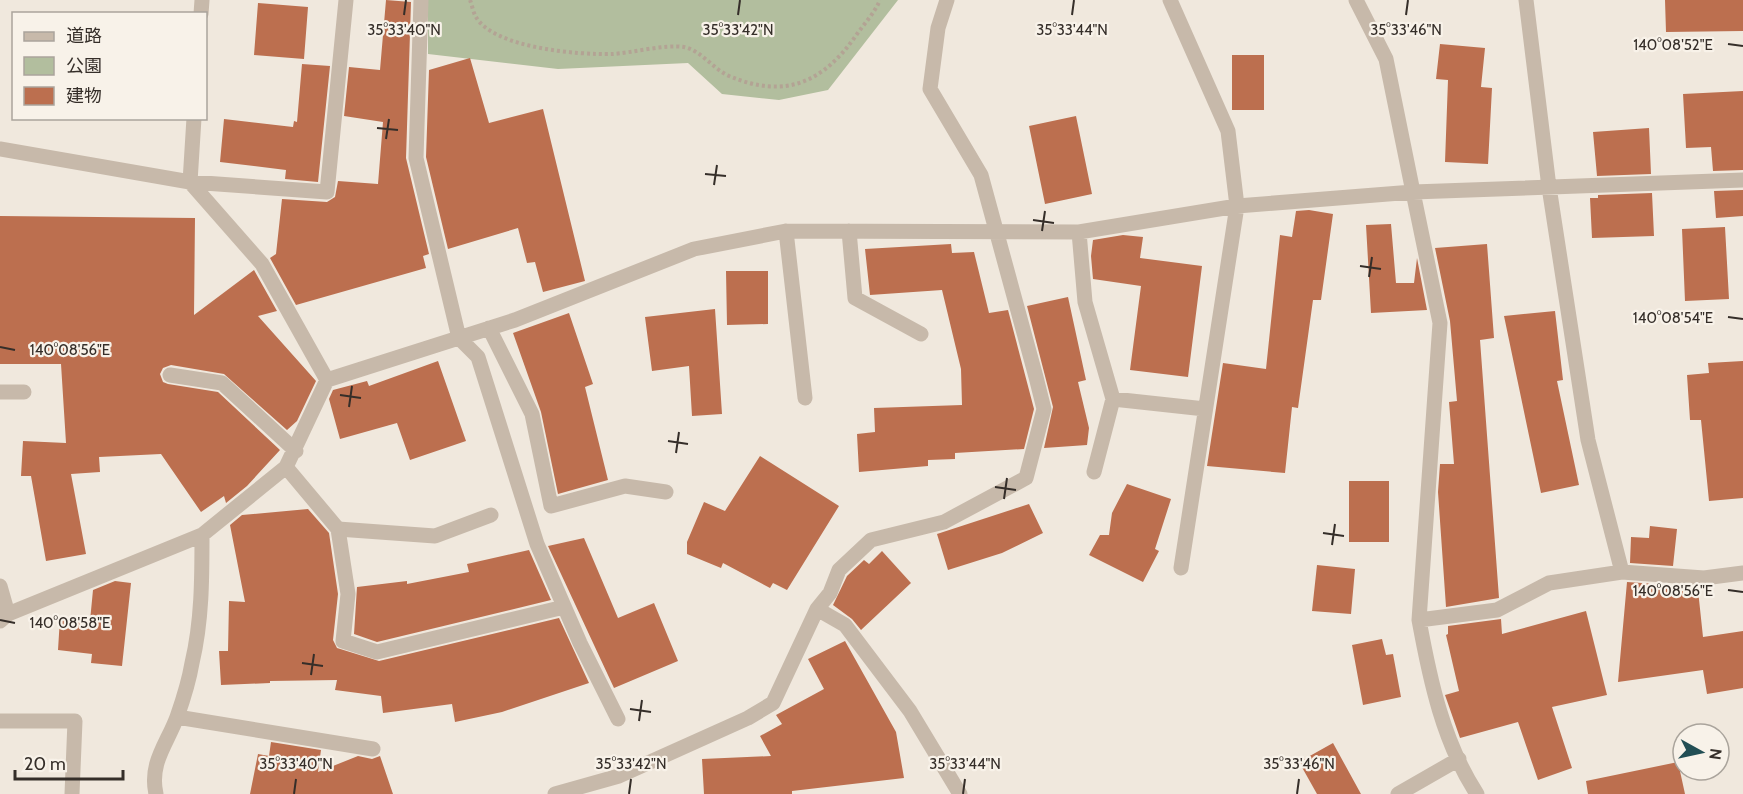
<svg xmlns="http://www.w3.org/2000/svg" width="1743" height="794" font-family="Cabin,'Noto Sans JP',sans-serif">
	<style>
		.green { fill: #b2be9e }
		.building { fill: #bc6f4f }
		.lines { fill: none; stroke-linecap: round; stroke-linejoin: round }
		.path { stroke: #b3a394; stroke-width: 4; stroke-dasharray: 3 3; stroke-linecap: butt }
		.service { stroke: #c7b9aa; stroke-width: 15 }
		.minor { stroke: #c7b9aa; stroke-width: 15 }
		.ticks { fill: none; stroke: #352e29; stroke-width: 2 }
		.ticks-label { font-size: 15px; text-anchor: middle; fill: #352e29; stroke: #f8f2e9; stroke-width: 4.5; stroke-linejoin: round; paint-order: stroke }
	</style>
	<rect width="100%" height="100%" fill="#f0e8dd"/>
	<!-- green -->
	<path class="green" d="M428 0H898L828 90 779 100 722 94 688 63 558 69 428 54Z"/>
	<!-- building -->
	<path class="building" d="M386 0 411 2 406 158 429 254 423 256 426 268 296 305 270 258 276 254 282 199 327 202 335 197 338 181 378 184 383 122 344 116 349 67 380 70Z
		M1665 0H1743V31L1666 32Z
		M258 3 308 7 304 59 254 55Z
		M1440 44 1485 48 1481 87 1492 88 1488 164 1445 162 1448 80 1436 79Z
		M1232 55H1264V110H1232Z
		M470 58 489 123 543 109 585 281 543 292 535 262 527 263 518 228 448 249 426 157 429 70Z
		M302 64 330 66 318 182 285 179 286 170 220 162 224 119 293 127 294 121 297 122Z
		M1743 91V170L1713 171 1711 147 1686 148 1683 94Z
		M1076 116 1092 194 1045 204 1029 126Z
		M1649 128 1651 174 1597 176 1593 132Z
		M1743 190V216L1716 218 1714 191Z
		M1652 193 1654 236 1592 238 1590 198H1598V195Z
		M1309 210 1333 214 1321 300H1313L1298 408 1292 407 1285 473 1207 466 1223 363 1266 369 1280 235 1292 237 1296 211Z
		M0 216 195 218 194 315 254 270 277 311 258 316 316 381 297 421 287 430 224 374 171 365 163 368 160 374 163 382 168 384 218 392 280 450 247 486 226 503 224 496 201 512 161 454 99 457 100 472 71 474 86 554 46 561 31 476H21L23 441 66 443 61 364H0Z
		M1391 224 1396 283H1414L1417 258 1427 310 1371 313 1366 225Z
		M1725 227 1729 299 1685 301 1682 229Z
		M1123 235 1143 237 1140 258 1202 266 1188 377 1130 370 1141 286 1093 279 1091 256 1093 240Z
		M951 244 952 253 974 252 989 313 1008 310 1034 409 1024 449 955 453V459L928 460V466L859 472 857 434 875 432 874 408 962 405 961 369 942 290 870 295 865 249Z
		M1487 244 1494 338 1480 340 1499 598 1446 607 1438 492 1440 464H1454L1449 402 1457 401 1450 321 1435 248Z
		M726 271H768V324L727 325Z
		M1068 297 1086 380 1078 382 1089 428 1087 445 1044 448 1053 407 1027 306Z
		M715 309 722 414 692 416 689 366 652 371 645 317Z
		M1555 311 1563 380 1557 381 1579 485 1541 493 1504 316Z
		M569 313 593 384 585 387 608 480 558 494 541 412 513 333Z
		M438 361 466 441 410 460 397 423 340 439 329 399 333 390 367 381 369 386Z
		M1743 361V498L1709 501 1701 420H1690L1687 375 1709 373 1708 363Z
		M760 456 839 506 787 590 773 583 770 588 723 563 721 568 687 554V542L704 502 725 511Z
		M1349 481H1389V542H1349Z
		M1127 484 1171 499 1155 549 1159 551 1143 582 1089 555 1100 535H1109L1112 513Z
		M1029 504 1043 533 1002 553 948 570 937 534Z
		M308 509 329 533 338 594 333 640 337 648 379 661 559 618 589 683 502 712 455 722 452 704 383 713 381 696 335 690 337 680 270 681V683L221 685 219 651H228L229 601 245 602 230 525 242 515Z
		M1650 526 1677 529 1673 566 1630 563 1631 537 1649 538Z
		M584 538 618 618 654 603 678 661 614 688 548 546Z
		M529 550 551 600 377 642 354 634 357 587 407 581V584L469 572 467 564Z
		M882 551 911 583 861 630 852 619 833 605 847 576 864 560 869 564Z
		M1317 565 1355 569 1351 614 1312 611Z
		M115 581 131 583 122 666 91 663 92 654 58 650 60 618 90 621 93 590Z
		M1627 582 1671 585 1670 592 1698 590 1703 637 1743 631V688L1707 694 1703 670 1618 682Z
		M1586 611 1607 695 1552 707 1572 768 1538 780 1518 722 1460 738 1445 695 1459 691 1446 635 1448 634V626L1501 619 1502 634Z
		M1382 639 1386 655 1393 654 1401 697 1363 705 1352 645Z
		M845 641 896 732 904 778 792 791V794H704L702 759 771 756 760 736 782 724 776 715 824 689 808 659Z
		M271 742 321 750 318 772 358 756 372 759 380 756 393 794H250L258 754 269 756Z
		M1333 743 1361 794H1317L1299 762Z
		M1678 762 1685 794H1588L1586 781Z"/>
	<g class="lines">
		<!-- path -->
		<path class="path" d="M470 0C472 5 473 12 476 17 494 48 578 55 612 54 632 53 665 44 684 47 702 51 713 69 729 76 786 100 824 82 857 34 865 23 875 12 880 0"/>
		<!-- service -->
		<path class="service" d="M338 529 435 536 491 515"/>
		<!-- minor -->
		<path class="minor" d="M421 0 416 158 459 338 478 357 537 544 580 643 618 719
			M1170 0 1228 131 1237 206 1181 568
			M1526 0 1549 187 1588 440 1622 572 1549 583 1497 610 1419 620 1440 323 1413 192 1743 180
			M201 14 202 0
			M0 149 190 182 327 192 346 0
			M786 231 805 398
			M849 231 855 298 921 334
			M1079 232 1085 302 1113 399 1094 472
			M489 328 532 414 551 506 625 486 666 492
			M170 375 222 383 296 451
			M327 380 515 320 694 249 786 231 1079 232 1237 206 1413 192 1386 59 1356 0
			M0 392H24
			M1113 399 1205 409
			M286 467 338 529 348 594 343 641 377 652 564 607
			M1622 572 1704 578 1743 573
			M0 586 8 614
			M817 609 845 625 910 711 960 794
			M1419 620C1430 680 1443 742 1477 794
			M0 621 8 614 202 535 286 467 327 380 262 264 190 182 194 118
			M177 717 373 749
			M0 721H75L72 794
			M156 794C149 763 167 744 177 717 183 700 189 681 192 663 202 621 202 578 202 535
			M555 794 619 776 748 718 773 703 817 609 830 593 839 570 871 540 944 522 1026 478 1044 409 1036 377 981 175 930 89 938 28 947 0
			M1398 794 1459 759"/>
	</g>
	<!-- ticks -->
	<path class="ticks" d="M404 15 406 0M738 15 740 0M1072 15 1074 0M1406 15 1408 0M1728 44 1743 46M377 128 398 130M386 139 389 119M705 174 726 176M714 185 717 165M1033 220 1054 223M1042 231 1045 211M1360 266 1381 269M1369 277 1372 257M1728 317 1743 319M0 347 15 350M340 395 361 398M349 407 352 386M668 441 688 444M676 453 679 432M995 487 1016 490M1004 499 1007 478M1323 533 1344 536M1332 545 1335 524M1728 590 1743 592M0 620 15 623M302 663 323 666M311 675 314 654M630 709 651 712M639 721 642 700M294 794 296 779M629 794 631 779M963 794 965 779M1297 794 1299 779"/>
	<g class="ticks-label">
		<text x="404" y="35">35°33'40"N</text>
		<text x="738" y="35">35°33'42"N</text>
		<text x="1072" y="35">35°33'44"N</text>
		<text x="1406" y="35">35°33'46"N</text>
		<text x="1673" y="50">140°08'52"E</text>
		<text x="1673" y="323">140°08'54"E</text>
		<text x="70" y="355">140°08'56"E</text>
		<text x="1673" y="596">140°08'56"E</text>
		<text x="70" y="628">140°08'58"E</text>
		<text x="296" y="769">35°33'40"N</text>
		<text x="631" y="769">35°33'42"N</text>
		<text x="965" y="769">35°33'44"N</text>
		<text x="1299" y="769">35°33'46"N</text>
	</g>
	<!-- legend -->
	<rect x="12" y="12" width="195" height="108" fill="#f8f2e9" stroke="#aaa49c" stroke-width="1.5"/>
	<rect x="24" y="32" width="30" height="9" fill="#c7b9aa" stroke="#aaa49c" stroke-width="1.5"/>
	<text x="66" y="42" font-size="18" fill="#352e29">道路</text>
	<rect x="24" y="57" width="30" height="18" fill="#b2be9e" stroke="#aaa49c" stroke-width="1.5"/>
	<text x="66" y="72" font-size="18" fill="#352e29">公園</text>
	<rect x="24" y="87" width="30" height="18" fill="#bc6f4f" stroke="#aaa49c" stroke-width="1.5"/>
	<text x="66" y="102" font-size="18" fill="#352e29">建物</text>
	<!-- north arrow -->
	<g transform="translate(1701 752) rotate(98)"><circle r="28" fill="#f8f2e9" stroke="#aaa49c" stroke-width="1.5"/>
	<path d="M0-4.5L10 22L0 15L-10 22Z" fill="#224e54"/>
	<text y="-9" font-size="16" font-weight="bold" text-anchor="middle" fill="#352e29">N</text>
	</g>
	<!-- scale -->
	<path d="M15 770v9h108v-9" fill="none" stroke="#352e29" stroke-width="3"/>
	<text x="24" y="770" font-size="18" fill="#352e29" stroke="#f8f2e9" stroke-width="4.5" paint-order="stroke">20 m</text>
</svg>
